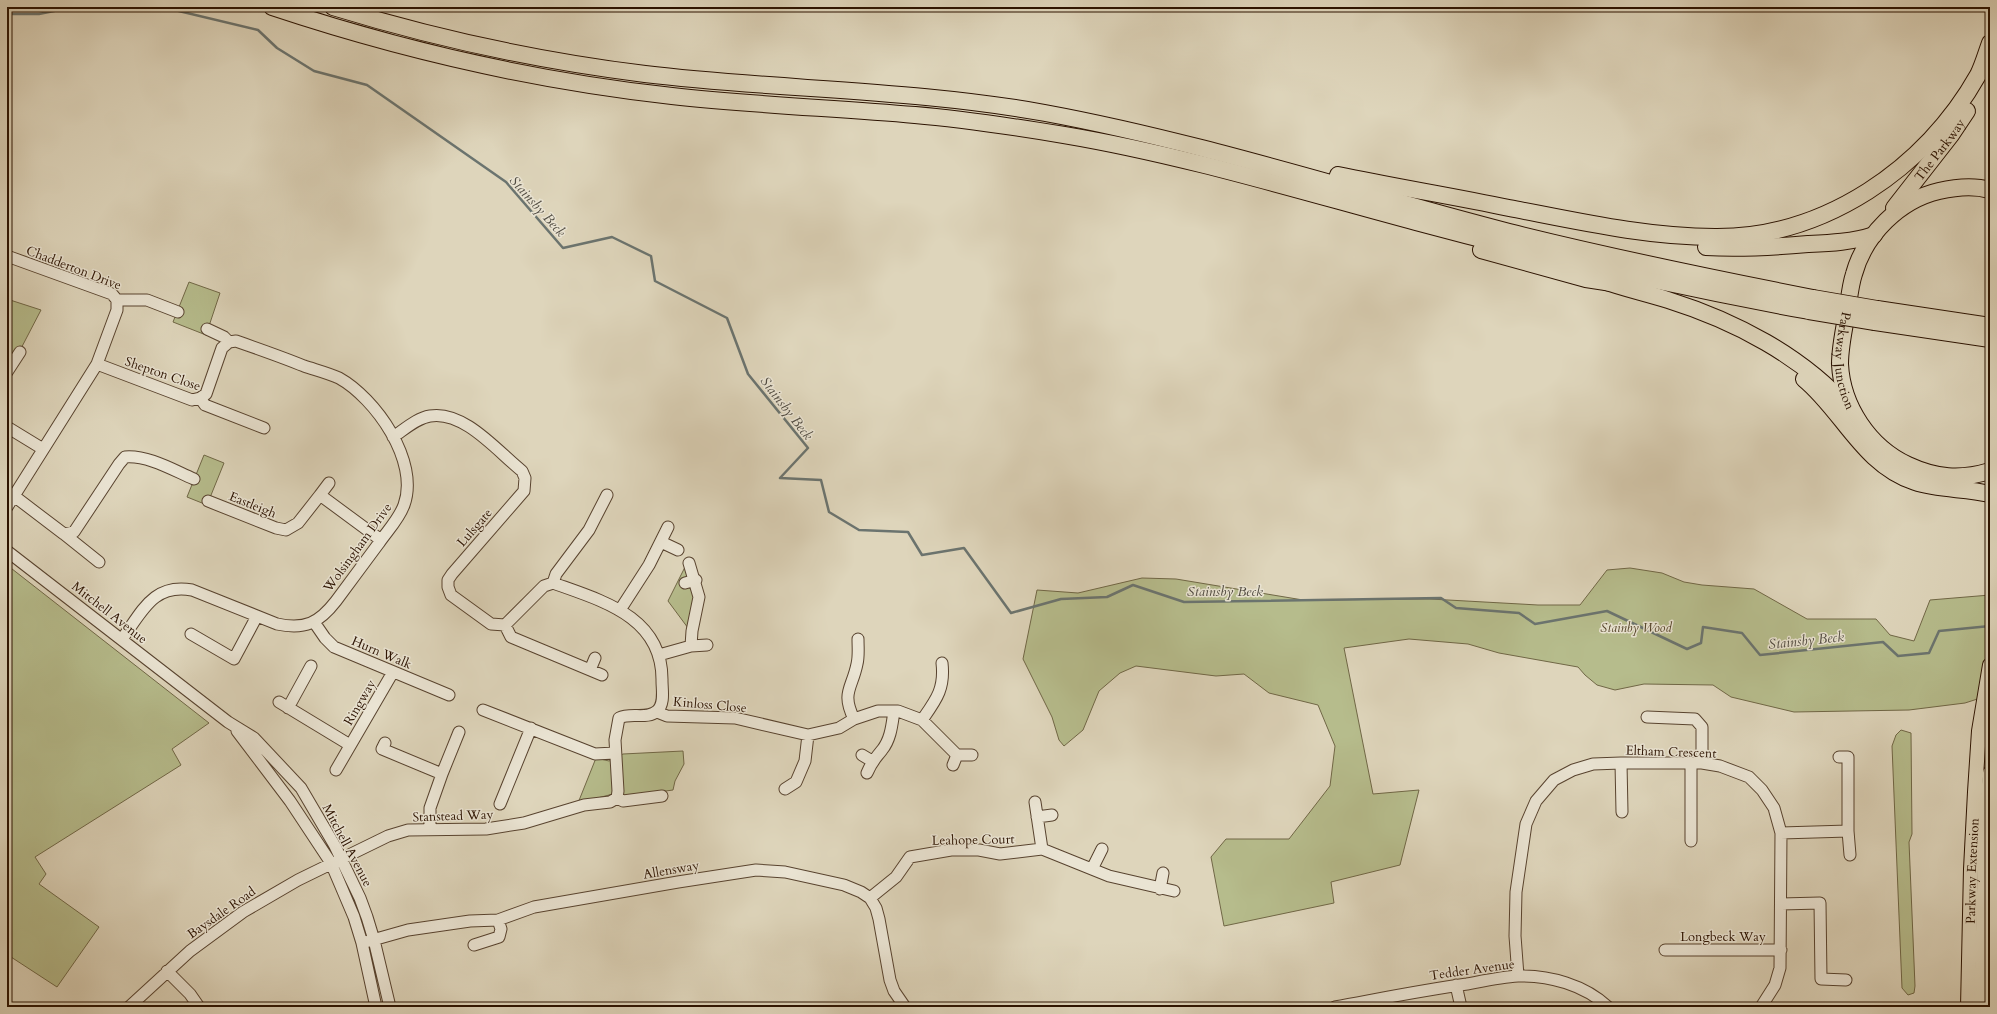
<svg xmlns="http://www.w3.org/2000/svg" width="1997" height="1014" font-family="Cardo,serif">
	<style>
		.green { fill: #b6bc8c; stroke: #706746 }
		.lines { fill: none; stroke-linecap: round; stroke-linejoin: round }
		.stream { stroke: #6b746f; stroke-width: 2.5 }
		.minor-casing { stroke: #58432f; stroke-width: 13 }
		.major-casing { stroke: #2b1200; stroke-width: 16 }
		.highway-casing { stroke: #2b1200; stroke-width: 18 }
		.minor { stroke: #eae4d3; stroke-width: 11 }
		.major { stroke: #ded5bb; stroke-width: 14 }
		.highway { stroke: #ded5bb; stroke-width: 16 }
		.highway-bridge-casing { stroke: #2b1200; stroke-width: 18; stroke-linecap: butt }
		.highway-bridge { stroke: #ded5bb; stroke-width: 16 }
		.labels { text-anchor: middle; stroke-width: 3; stroke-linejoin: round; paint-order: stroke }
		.street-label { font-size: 13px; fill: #2b1200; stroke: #eae4d3 }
		.park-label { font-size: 13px; font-style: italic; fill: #55452a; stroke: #eae4d3 }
		.water-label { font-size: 14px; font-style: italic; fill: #504b41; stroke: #eae4d3 }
	</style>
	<rect width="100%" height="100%" fill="#ded5bb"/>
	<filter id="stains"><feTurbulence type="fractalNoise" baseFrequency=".005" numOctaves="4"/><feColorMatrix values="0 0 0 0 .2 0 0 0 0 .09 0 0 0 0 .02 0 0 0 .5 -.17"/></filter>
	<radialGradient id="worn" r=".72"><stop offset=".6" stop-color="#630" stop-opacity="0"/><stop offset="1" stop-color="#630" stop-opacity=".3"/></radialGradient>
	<!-- green -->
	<path class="green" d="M189 282 220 293 206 335 173 322Z
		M7 299 41 310 15 360 7 356Z
		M204 455 224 463 207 505 187 497Z
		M7 565 209 723 172 749 181 765 35 857 46 874 39 884 99 927 57 987 11 957 7 963Z
		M685 567 696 592 688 628 668 601Z
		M1630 568 1662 573 1684 582 1702 585 1754 589 1807 619H1876L1890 635 1914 641 1930 600 1990 595V695L1965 703 1909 710 1794 712 1731 697 1713 685 1644 684 1615 690 1597 685 1585 675 1578 667 1499 653 1468 644 1409 639 1344 648 1373 794 1419 790 1400 865 1331 882 1334 903 1224 926 1211 857 1226 839H1289L1330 786 1335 746 1318 705 1269 693 1244 674 1216 676 1136 666 1120 673 1099 691 1083 730 1064 746 1059 740 1052 717 1023 659 1037 590 1078 593 1142 578 1176 579 1303 600 1430 599 1538 605H1580L1607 570Z
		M1901 730 1911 733 1912 834 1909 842 1915 986 1914 993 1908 995 1902 988 1892 746 1896 735Z
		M683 751 684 764 675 781 673 790 629 796 613 794 578 803 596 758 609 761 623 754Z"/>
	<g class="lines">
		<!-- stream -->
		<path class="stream" d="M120 7H129
			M162 7 258 30 277 48 314 71 367 85 506 182 563 248 612 237 651 256 655 281 727 318 748 374 808 448 780 478 821 480 829 512 859 530 908 532 922 555 964 548 1011 613 1061 599 1107 597 1133 585 1184 602 1441 598 1456 608 1519 613 1535 624 1607 611 1687 649 1701 643 1703 627 1742 633 1760 655 1883 642 1898 656 1929 653 1939 631 1990 626
			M7 14H39L74 7"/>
		<defs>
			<path id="minor" d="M7 256 112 294 117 300H147L178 312
				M97 364 192 400 200 398 205 405 264 428
				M7 372 20 352
				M200 398 206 394 222 348 229 342
				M7 427 43 449
				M393 437C405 429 417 418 430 416 464 410 498 452 522 471L525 478 524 491 452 574 448 580V587L451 595 491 624 505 625 511 637 602 675
				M320 495 329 483
				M14 496 64 534 74 532 119 464 125 457C148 455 173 470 194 479
				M208 501 276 528 286 530 298 523 320 495 381 540
				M7 507 97 364 117 310V300
				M64 534 99 562
				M661 542 678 550
				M7 551 228 722 254 738 301 788 335 846 360 898 367 917 374 940 390 1007
				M553 583C603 601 663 617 662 681 662 690 665 704 657 711 647 720 631 712 619 718L615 740 618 791 617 798
				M685 583 696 580
				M620 610 649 565 668 527
				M314 622 325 638 334 647 449 695
				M505 625 544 586 553 583 556 574 589 530 607 495
				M191 634 234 659 257 616
				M122 639C142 612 153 583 192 590L277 624C305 630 319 623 336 601 350 582 365 562 379 543 388 530 399 519 404 505 420 461 375 398 339 378 328 373 316 370 304 366 282 357 259 349 236 341L229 342 224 337 207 329
				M691 646 707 645
				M659 655 691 646 692 631 699 597 689 563
				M590 670 595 658
				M279 702 350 745
				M288 708 311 666
				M483 710 595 754 615 753
				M657 712 667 716 735 718 808 735 839 728 854 719 878 711H898L922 720 957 755
				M1647 717 1695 719 1702 727V763
				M854 719C841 692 852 689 857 664 859 656 858 648 858 639
				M922 720C936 700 945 689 942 663
				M237 731 290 801 331 863 354 917 362 943 376 1007
				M385 743 382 749 442 774
				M862 755 872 761
				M1621 763 1622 812
				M1691 763V841
				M953 765 957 755H972
				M336 770 393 672
				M867 773C872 761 875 759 882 750 891 739 892 724 894 711
				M785 789 796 782 805 761 808 735
				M617 798 623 801 662 796
				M1035 802 1042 849
				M500 804 531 728
				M1037 817 1052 815
				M430 829V808L442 774 459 732
				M1848 831 1850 855
				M1781 833 1848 831V757H1839
				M1092 869 1102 849
				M1160 889 1163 873
				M870 898 896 877 910 857 951 850H979L1000 854 1042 849 1109 876 1174 891
				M1781 904 1820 903 1821 979 1846 980
				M362 943 408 930 470 921 498 920 534 907 678 882 756 870 785 872 844 885 861 892 870 898 876 908 879 919 890 980 894 991 905 1007
				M474 945 499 937 501 929 498 920
				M1665 950H1781
				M167 971 190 994 199 1007
				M1518 976 1515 936 1516 892 1526 824 1536 801 1554 780 1573 770 1593 764 1621 763H1702L1720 766 1749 777 1762 790 1774 808 1781 833 1780 968 1775 985 1761 1007
				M1456 985 1461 1007
				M129 1007 190 951 243 912 298 880 388 836 408 830 486 829 524 823 584 805 610 802 617 798
				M1335 1007C1379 999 1423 990 1467 984 1483 981 1501 977 1518 976 1549 975 1585 985 1608 1007"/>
			<g id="major">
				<path id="s1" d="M1968 1007 1971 869 1975 792 1979 731 1990 665"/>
				<path d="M1981 1007 1986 818 1990 773"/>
			</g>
			<g id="highway">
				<path d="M272 7C401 50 536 81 672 96 753 105 834 108 915 115 965 119 1015 127 1064 135 1183 155 1300 191 1416 222 1546 257 1677 287 1809 311"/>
				<path d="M333 7C434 38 540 61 645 74 778 90 913 89 1045 113 1202 142 1354 192 1509 232 1609 257 1711 278 1813 298"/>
				<path d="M1338 175C1395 187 1452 196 1509 208 1577 221 1646 237 1715 237 1824 238 1926 168 1978 75 1983 65 1986 54 1990 43"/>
				<path id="s2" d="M1990 190C1973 185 1956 187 1939 191 1900 200 1865 234 1854 274 1850 286 1849 300 1847 313 1844 329 1840 347 1840 364 1842 406 1869 447 1908 465 1936 478 1960 480 1990 471"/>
				<path id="s3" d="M1894 208 1951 135 1967 111"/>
				<path d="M1706 247C1740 249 1774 247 1808 244 1830 243 1853 242 1874 235"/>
				<path d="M1481 250 1586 279 1612 283"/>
				<path d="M1601 280C1623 288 1646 293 1668 300 1735 321 1802 356 1848 408"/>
				<path d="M1877 309 1990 326"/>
				<path d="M1875 322 1990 339"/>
				<path d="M1804 379C1843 411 1863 465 1915 482 1939 490 1965 488 1990 494"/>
			</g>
		</defs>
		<!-- minor casing -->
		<use href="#minor" class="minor-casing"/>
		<!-- major casing -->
		<use href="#major" class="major-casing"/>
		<!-- highway casing -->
		<use href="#highway" class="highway-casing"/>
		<!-- minor -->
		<use href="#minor" class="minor"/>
		<!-- major -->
		<use href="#major" class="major"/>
		<!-- highway -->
		<use href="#highway" class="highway"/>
		<defs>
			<path id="highway-bridge" d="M1813 298 1877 309
				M1809 311 1875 322"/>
		</defs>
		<!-- highway-bridge casing -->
		<use href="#highway-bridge" class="highway-bridge-casing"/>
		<!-- highway-bridge -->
		<use href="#highway-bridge" class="highway-bridge"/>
	</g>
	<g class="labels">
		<!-- street labels -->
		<g class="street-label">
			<text dy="5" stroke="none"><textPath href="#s3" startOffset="74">The Parkway</textPath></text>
			<text transform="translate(74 267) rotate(21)" y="5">Chadderton Drive</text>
			<text dy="5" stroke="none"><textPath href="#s2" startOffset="264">Parkway Junction</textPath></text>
			<text transform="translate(163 373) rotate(19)" y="5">Shepton Close</text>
			<text transform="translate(253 504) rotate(22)" y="5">Eastleigh</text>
			<text transform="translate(474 527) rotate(-49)" y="5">Lulsgate</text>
			<text transform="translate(357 547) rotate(-54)" y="5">Wolsingham Drive</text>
			<text transform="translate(110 612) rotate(38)" y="5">Mitchell Avenue</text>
			<text transform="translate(382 652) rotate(23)" y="5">Hurn Walk</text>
			<text transform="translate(359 702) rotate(-60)" y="5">Ringway</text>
			<text transform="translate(710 704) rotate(5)" y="5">Kinloss Close</text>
			<text transform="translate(1671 751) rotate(2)" y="5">Eltham Crescent</text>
			<text transform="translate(453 815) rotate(-2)" y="5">Stanstead Way</text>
			<text transform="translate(973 839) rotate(-1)" y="5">Leahope Court</text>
			<text transform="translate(348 845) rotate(62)" y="5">Mitchell Avenue</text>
			<text transform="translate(671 869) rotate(-10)" y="5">Allensway</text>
			<text dy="5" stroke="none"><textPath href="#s1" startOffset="136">Parkway Extension</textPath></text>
			<text transform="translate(221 912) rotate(-35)" y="5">Baysdale Road</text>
			<text x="1723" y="941">Longbeck Way</text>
			<text transform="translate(1472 969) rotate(-8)" y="5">Tedder Avenue</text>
		</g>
		<!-- park labels -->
		<g class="park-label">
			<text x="1636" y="632">Stainby Wood</text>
		</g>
		<!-- water labels -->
		<g class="water-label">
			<text transform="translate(538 206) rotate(48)" y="5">Stainsby Beck</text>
			<text transform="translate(787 408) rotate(52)" y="5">Stainsby Beck</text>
			<text x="1225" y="596">Stainsby Beck</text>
			<text transform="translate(1806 640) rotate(-6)" y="5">Stainsby Beck</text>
		</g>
	</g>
	<!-- margin -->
	<rect width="1997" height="1014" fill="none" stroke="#ded5bb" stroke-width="24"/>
	<rect x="8" y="8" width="1981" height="998" fill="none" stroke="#2b1200" stroke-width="2"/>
	<rect x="12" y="12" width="1973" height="990" fill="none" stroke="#2b1200"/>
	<rect width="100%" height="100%" filter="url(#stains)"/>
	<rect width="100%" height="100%" fill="url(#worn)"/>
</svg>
